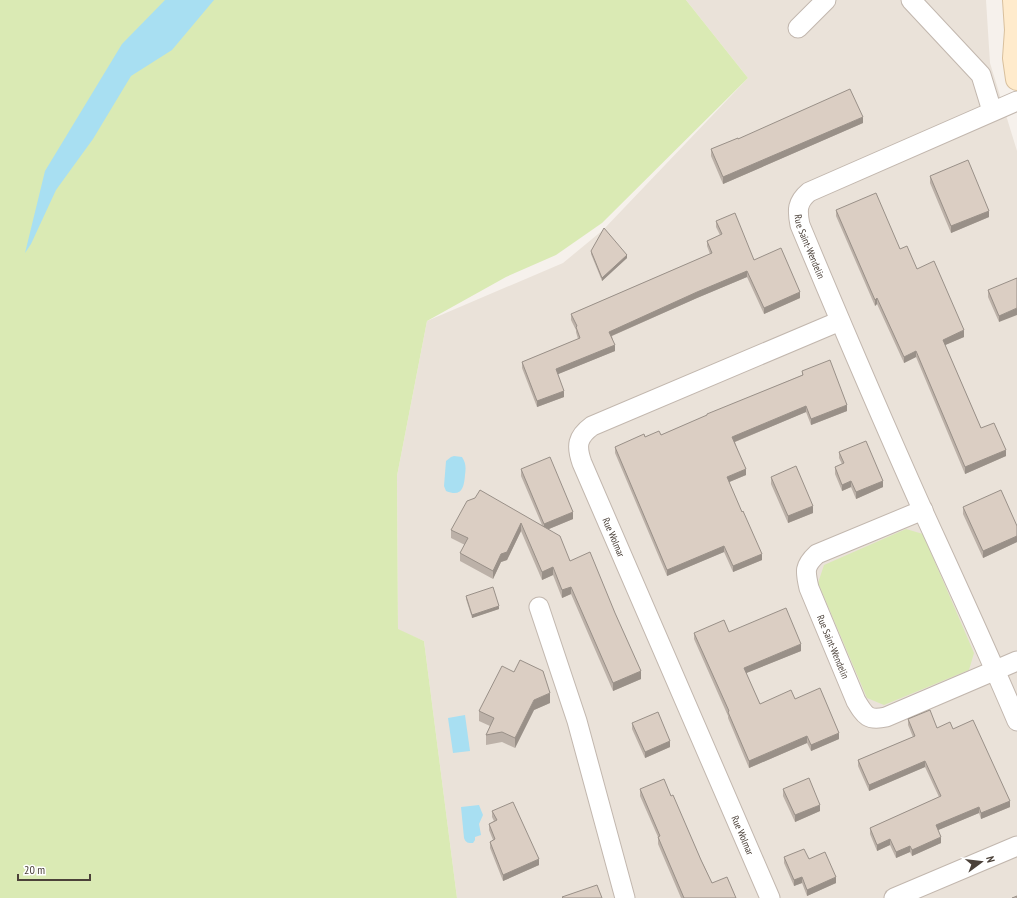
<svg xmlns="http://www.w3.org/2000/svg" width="1017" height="898" font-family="'PT Sans Narrow',sans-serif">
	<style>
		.residential { fill: #eae2d9 }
		.green { fill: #daeab4 }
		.water { fill: #a8dff2 }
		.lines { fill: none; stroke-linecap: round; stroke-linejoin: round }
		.street-casing { stroke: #c2b7ae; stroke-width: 21 }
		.secondary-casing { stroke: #d9c09d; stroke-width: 24 }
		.street { stroke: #fff; stroke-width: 19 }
		.secondary { stroke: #ffebcc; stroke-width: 22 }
		.wall { fill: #bcb1a8 }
		.shaded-wall { fill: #999088 }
		.building { fill: #dbcec3; stroke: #999088 }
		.labels { text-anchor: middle; stroke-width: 4; stroke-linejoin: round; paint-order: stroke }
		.street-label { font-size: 10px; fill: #4b4139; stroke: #fff }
	</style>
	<rect width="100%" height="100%" fill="#f6f1ec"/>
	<!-- residential -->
	<path class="residential" d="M686 0H986L990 63 1017 151V898H457L424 641 398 630 397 476 427 321 563 263 603 230 748 78Z"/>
	<!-- green -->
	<path class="green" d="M0 0H686L748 78 602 223 556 255 506 277 427 321 397 476 398 629 424 641 457 898H0Z
		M906 529 923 534 974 653 969 670 884 705 867 698 818 583 824 565Z"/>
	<!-- water -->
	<path class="water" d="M165 0H214L172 50 131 76 93 139 56 190 31 244 25 253 45 171 122 44Z
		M454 456 462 457C466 463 466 468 465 475 464 489 461 497 446 491L444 486 446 461 451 457Z
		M465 715 470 751 453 753 448 718Z
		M479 805 483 815 479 824 481 835 475 837V840L473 843C468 843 466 843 464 838L461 807Z"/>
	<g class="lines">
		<defs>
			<g id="street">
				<path d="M911 0 981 75 992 111"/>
				<path d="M798 28 826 0"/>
				<path id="s1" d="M1017 101 809 192C797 202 797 210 800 225 840 321 881 417 923 511 955 581 987 650 1017 721"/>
				<path id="s2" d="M923 510 817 554C804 566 805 571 809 588L856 701C865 716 868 721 886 717L1017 661"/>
				<path d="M539 607 577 721 625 898"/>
				<path d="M770 898 582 463C576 446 577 437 592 426L840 321"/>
				<path d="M894 898 1017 846"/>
			</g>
			<path id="secondary" d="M1014 0 1016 30 1014 58 1017 79"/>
		</defs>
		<!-- street casing -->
		<use href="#street" class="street-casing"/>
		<!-- secondary casing -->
		<use href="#secondary" class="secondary-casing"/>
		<!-- street -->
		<use href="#street" class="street"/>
		<!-- secondary -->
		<use href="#secondary" class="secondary"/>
	</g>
	<!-- wall -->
	<path class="wall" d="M863 123 723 184 711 156V149L738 139Z
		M930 176 989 217 951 233 930 183Z
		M836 210 900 249 917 269 964 337 945 345 981 428 1006 456 965 474 916 357 904 363 877 304 875 306 836 216Z
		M716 221 754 260 800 298 764 314 747 277 697 298 612 336 615 351 558 374 564 397 537 407 522 368V362L578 339 576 332V330L571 320V314L710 254 707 246V241L720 235 716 227Z
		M591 251 627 258 602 281 591 254Z
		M1017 279 999 322 988 297V290Z
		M802 371 847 411 811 425 806 412 735 442 746 475 729 482 762 560 733 572 724 552 667 576 615 453V447L645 437 661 435 802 375Z
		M839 452 883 487 856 499 851 487 842 491 835 474V467L842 464 839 458Z
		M521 469 573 519 549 529 570 561 641 679 613 691 571 594 562 598 553 575 542 580 521 531 507 560 501 562 493 579 460 561V553L465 545 451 538V530L475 498 542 525 521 476Z
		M771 477 813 513 788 523 771 484Z
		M963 507 1017 526V542L983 558 963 514Z
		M466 596 499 609 472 618 466 599Z
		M729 632 801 651 746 673 760 704 795 699 839 739 811 751 807 743 749 768 728 718V716L694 639V633Z
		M550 703 534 710 515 748 502 742 486 745V735L490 726 479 721V711Z
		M908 719 937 728 953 729 1010 807 981 819 979 813 938 830 941 843 912 856 910 852 896 858 890 845 877 851 870 834V828L939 797 925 767 869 791 858 766V760L913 737 908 725Z
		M632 723 670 747 645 758 632 729Z
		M640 789 671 796 712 883 736 898H681L658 844V837L640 796Z
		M783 789 820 811 795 822 783 796Z
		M492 811 539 865 503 881 490 848V842L493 840 489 830V824L494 821 492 817Z
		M784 857 809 859 836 883 807 896 802 883 794 886 784 863Z"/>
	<!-- shaded-wall -->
	<path class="shaded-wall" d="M863 117V123L723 184V177Z
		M989 211V217L951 233V226Z
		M627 255V258L602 281V278Z
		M747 271V277L697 298 609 337V332L697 292Z
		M800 292V298L764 314V308Z
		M877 298V304L875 306V300Z
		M1017 308V315L999 322V316Z
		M964 330V337L943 346V340Z
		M615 345V351L556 375V369Z
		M916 351V357L904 363V357Z
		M564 391V397L537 407V401Z
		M847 405V411L811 425V419Z
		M806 406V412L732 443V437Z
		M1006 450V456L965 474V467Z
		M746 469V475L727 483V477Z
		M851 481V487L842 491V485Z
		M883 481V487L856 499V492Z
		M813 506V513L788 523V516Z
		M573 512V519L544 531V524Z
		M521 523V531L507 560 501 562 493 579V571L501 554Z
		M1017 536V542L983 558V551Z
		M724 546V552L667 576V570Z
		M762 554V560L733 572V566Z
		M553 567V575L542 580V572Z
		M571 587V594L562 598V590Z
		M499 606V609L472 618V615Z
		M801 644V651L744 674V668Z
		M641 671V679L613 691V683Z
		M550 693V703L534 710 515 748V738L534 700Z
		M839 733V739L811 751V745Z
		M807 736V743L749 768V761Z
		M670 741V747L645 758V752Z
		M925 761V767L869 791V785Z
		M1010 801V807L981 819V813Z
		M820 805V811L795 822V815Z
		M979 807V813L936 831V825Z
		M941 837V843L912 856V850Z
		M890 839V845L877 851V845Z
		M910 846V852L896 858V852Z
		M539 859V865L503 881V875Z
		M802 877V883L794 886V880Z
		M836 877V883L807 896V890Z"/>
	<!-- building -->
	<path class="building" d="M850 89 863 117 723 177 711 149 738 138V139Z
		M968 160 989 211 951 226 930 176Z
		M876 193 900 249 907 246 917 269 934 261 964 330 943 340 981 428 994 423 1006 450 965 467 916 351 904 357 877 298 875 300 836 210Z
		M735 213 754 260 781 248 800 292 764 308 747 271 697 292 609 332 615 345 556 369 564 391 537 401 522 362 580 338 576 327 577 326 571 314 712 253 707 241 722 234 716 221Z
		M604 228 627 255 602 278 591 251Z
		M1017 278V308L999 316 988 290Z
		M830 360 847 405 811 419 806 406 732 437 746 469 727 477 742 512 743 511 762 554 733 566 724 546 667 570 615 447 644 434 645 437 659 431 661 435 707 415V414L803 375 802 371Z
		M866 441 883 481 856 492 851 481 842 485 835 467 844 463 839 452Z
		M550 457 573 512 544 524 521 469Z
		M796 466 813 506 788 516 771 477Z
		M480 490 560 536 570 561 590 552 615 613 641 671 613 683 571 587 562 590 553 567 542 572 521 523 507 552 501 554 493 571 460 553 468 538 451 530 467 501 475 498Z
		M1001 490 1017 526V536L983 551 963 507Z
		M493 587 499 606 472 615 466 596Z
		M786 608 801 644 744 668 760 704 791 690 795 699 820 688 839 733 811 745 807 736 749 761 728 712 729 711 694 633 724 620 729 632Z
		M520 660 543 671 550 693 534 700 515 738 502 732 486 735 494 718 479 711 502 666 514 672Z
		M930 710 937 728 950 722 953 729 973 720 1010 801 981 813 979 807 936 825 941 837 912 850 910 846 896 852 890 839 877 845 870 828 941 796 925 761 869 785 858 760 915 736 908 719Z
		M658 712 670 741 645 752 632 723Z
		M809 778 820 805 795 815 783 789Z
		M664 779 671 796 673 795 701 860 712 883 727 877 736 898H684L658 837 660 836 640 789Z
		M513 802 539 859 503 875 490 842 495 839 489 824 497 820 492 811Z
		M804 849 809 859 825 852 836 877 807 890 802 877 794 880 784 857Z
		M597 885 602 898H563L562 897Z
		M1017 896V898H1012Z"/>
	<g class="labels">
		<!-- street labels -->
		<g class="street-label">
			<text dy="4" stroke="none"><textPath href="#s1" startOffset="287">Rue Saint-Wendelin</textPath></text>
			<text transform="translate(614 537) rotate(67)" y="4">Rue Wolmar</text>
			<text dy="4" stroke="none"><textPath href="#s2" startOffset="216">Rue Saint-Wendelin</textPath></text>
			<text transform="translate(743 835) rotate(67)" y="4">Rue Wolmar</text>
		</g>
	</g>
	<!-- north arrow -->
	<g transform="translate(981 862) rotate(75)" stroke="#ffffff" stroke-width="3" paint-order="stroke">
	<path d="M0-3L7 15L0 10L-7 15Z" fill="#4b4139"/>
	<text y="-6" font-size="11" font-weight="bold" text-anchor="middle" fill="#4b4139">N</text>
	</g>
	<!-- scale -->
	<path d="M18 874v6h72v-6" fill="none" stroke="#4b4139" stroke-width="2"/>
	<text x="24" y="874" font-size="12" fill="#4b4139" stroke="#ffffff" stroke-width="3" paint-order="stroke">20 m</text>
</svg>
